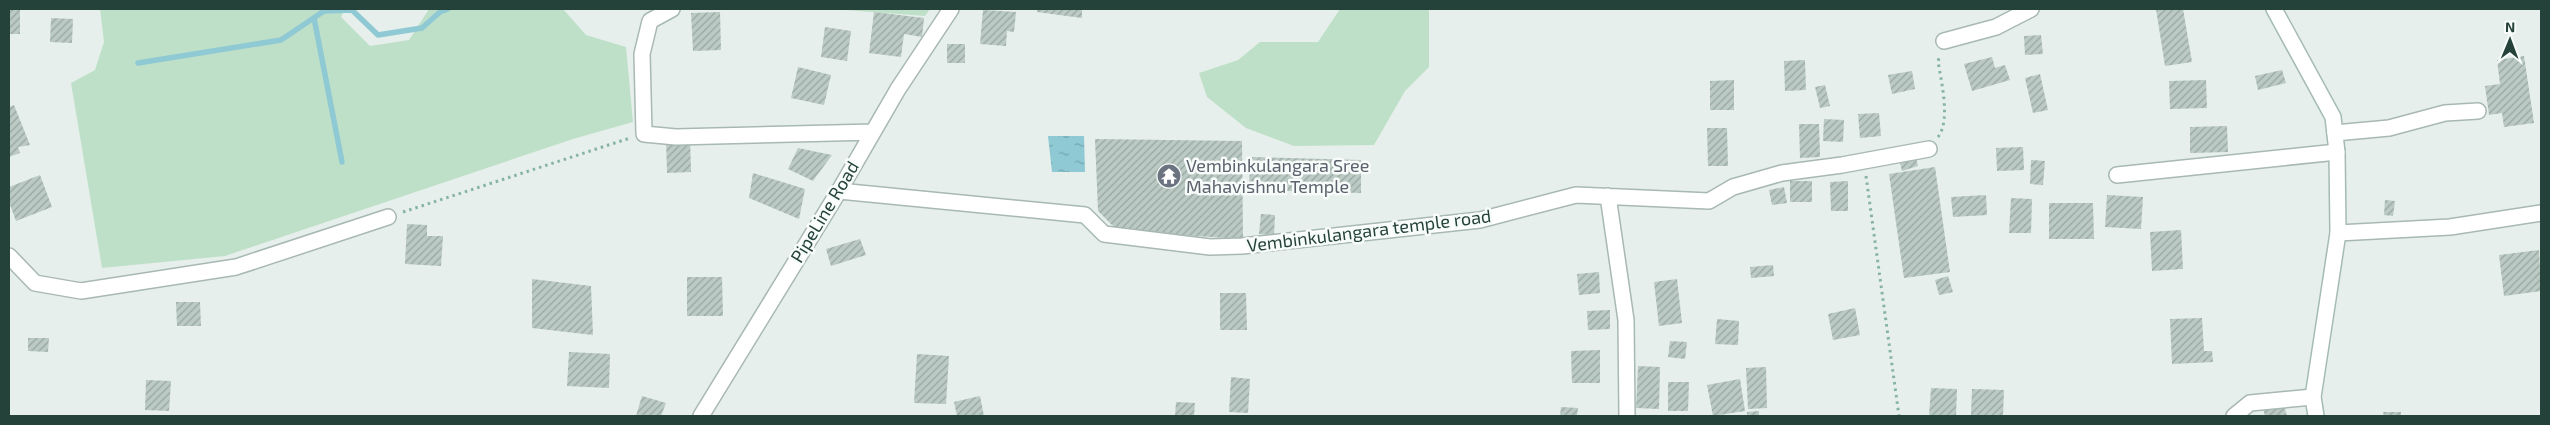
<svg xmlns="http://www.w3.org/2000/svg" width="2550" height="425" font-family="'Exo 2',sans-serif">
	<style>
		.grass { fill: #bfe0c8 }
		.water { fill: url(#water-ripples) }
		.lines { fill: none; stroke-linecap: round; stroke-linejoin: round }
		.stream { stroke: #8ec9d4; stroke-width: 5.5 }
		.building { fill: url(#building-hatch) }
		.street-casing { stroke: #a8b8b2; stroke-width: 18 }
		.secondary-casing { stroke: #a4bbb3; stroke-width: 18 }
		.path { stroke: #86b3a5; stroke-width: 3; stroke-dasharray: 2.5 4; stroke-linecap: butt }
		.street { stroke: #fff; stroke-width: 15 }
		.secondary { stroke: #fff; stroke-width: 15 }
		.labels { text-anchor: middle; stroke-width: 5; stroke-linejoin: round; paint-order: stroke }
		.worship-label { font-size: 18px; fill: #5b616d; stroke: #f7fbf9; text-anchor: start }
		.street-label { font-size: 18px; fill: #24423a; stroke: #f7fbf9 }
	</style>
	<defs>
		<pattern id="water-ripples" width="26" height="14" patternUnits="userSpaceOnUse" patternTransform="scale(1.25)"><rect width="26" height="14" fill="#8ec9d4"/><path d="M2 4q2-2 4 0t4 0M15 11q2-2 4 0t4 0" fill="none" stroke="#74a5ad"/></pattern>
		<pattern id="building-hatch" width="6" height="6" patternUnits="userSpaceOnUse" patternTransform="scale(1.25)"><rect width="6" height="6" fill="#bbcac4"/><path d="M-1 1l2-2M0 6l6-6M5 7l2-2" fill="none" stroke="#98a6a0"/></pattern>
	</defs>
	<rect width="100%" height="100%" fill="#e6efeb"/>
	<!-- grass -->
	<path class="grass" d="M100 9H345L341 17 370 46 409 40 429 9H563L586 35 626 47 633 122 573 139 225 256 102 268 71 83 95 70 104 42Z
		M831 9H930L925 16Z
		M1340 9H1429V67L1405 91 1374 145 1294 146 1246 128 1207 97 1199 73 1238 60 1260 42H1318Z"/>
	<!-- water -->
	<path class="water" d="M1048 136H1084L1085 172H1052Z"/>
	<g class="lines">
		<!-- stream -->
		<path class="stream" d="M314 18 342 162
			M138 63 281 40 324 11 352 10 378 35 422 28 440 12 448 9"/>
	</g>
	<!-- building -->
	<path class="building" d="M1037 9H1082V18L1037 12Z
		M2156 9H2183L2192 62 2165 66Z
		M9 10H20V34H9Z
		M983 10 1016 12 1014 32 1007 31 1006 46 980 44Z
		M720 12 721 50 693 51 691 13Z
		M874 12 924 18 922 37 904 34 901 57 869 53Z
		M51 18 73 19 72 43 50 42Z
		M825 27 851 31 847 61 821 57Z
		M2041 35 2043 54 2025 55 2024 36Z
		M947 44H965V63H947Z
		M2524 56 2534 123 2504 127 2502 113 2489 115 2485 86 2500 84 2497 60Z
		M1992 57 1995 68 2005 65 2010 80 1972 91 1964 64Z
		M1805 60 1806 90 1785 91 1784 61Z
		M798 67 831 75 824 105 791 98Z
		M2282 70 2286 83 2258 90 2255 76Z
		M1912 71 1915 89 1892 94 1888 75Z
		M2040 74 2048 110 2033 113 2025 78Z
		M1734 80V110H1710V81Z
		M2206 80 2207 108 2170 109 2169 81Z
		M1825 85 1830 106 1820 108 1815 87Z
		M14 105 30 145 18 147 20 153 9 157V107Z
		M1879 113 1881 136 1860 138 1858 114Z
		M1824 119 1844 120 1843 142 1823 141Z
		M1799 124H1819L1820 157 1800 158Z
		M2227 126 2228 152 2190 153V127Z
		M1707 128H1727L1728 166H1708Z
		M690 138 691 172 667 173 666 139Z
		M1095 139 1242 141 1243 239 1118 231 1098 211Z
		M2023 147 2024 170 1997 171 1996 148Z
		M798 148 832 155 813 181 788 169Z
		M1250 157 1361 160V193L1249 190Z
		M1916 158 1918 166 1902 171 1900 163Z
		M2031 160 2045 161 2043 185 2030 184Z
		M1935 167 1950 272 1904 278 1889 174Z
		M753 173 805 189 799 219 749 198Z
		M40 175 52 207 16 221 9 202V187Z
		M1790 181H1812V202H1790Z
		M1848 181V211H1831L1830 182Z
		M1784 187 1787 203 1772 205 1769 190Z
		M1986 195 1987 215 1953 217 1951 197Z
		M2107 195 2143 197 2141 229 2105 227Z
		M2011 198 2032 199 2031 233H2009Z
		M2385 200 2395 201 2393 216 2384 215Z
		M2049 203H2093L2094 239H2049Z
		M1261 214 1275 215 1274 235 1259 234Z
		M407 224 427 225V236H443L441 266 405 264Z
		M2181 230 2183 269 2152 271 2150 232Z
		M860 239 866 255 831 266 826 249Z
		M2539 250 2541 291 2504 296 2499 255Z
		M1773 265 1774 276 1751 278 1750 267Z
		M1599 272 1600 293 1579 295 1577 274Z
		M1948 276 1953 292 1939 295 1935 280Z
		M687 277H722L723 316H687Z
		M532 279 591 286 593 335 532 328Z
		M1677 279 1682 323 1659 326 1654 282Z
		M1220 293H1246L1247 330H1220Z
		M176 302H200L201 326H177Z
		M1855 308 1860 335 1833 340 1828 314Z
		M1610 310V329L1588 330 1587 311Z
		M2202 318 2204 351H2212L2213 362 2172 364 2170 319Z
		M1717 319 1739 321 1738 345 1715 344Z
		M28 338H49L48 352 28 351Z
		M1670 341 1687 342 1685 359 1668 357Z
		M1600 350V383H1572L1571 351Z
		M569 352 610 354 609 388 567 386Z
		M917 354 949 356 946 404 914 403Z
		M1638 366 1660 367 1659 409 1636 408Z
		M1766 367 1767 408 1748 409 1746 368Z
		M1231 377 1250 379 1248 413 1229 412Z
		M1740 379 1745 411 1713 416 1707 385Z
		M146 380 171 381 169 411 145 410Z
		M1668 382H1689L1688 411H1668Z
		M1931 388 1957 389 1956 416H1929Z
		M1972 389 2004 390 2003 415H1971Z
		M642 396 666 403 661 416H636Z
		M980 396 984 416H957L954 402Z
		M1176 402 1195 403 1194 416H1175Z
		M2283 402 2287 416H2265L2263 408Z
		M1561 407 1578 408 1577 416H1560Z
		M1759 411V416H1747V412Z
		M2383 412H2401V416H2384Z"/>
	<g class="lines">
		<defs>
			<path id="street" d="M672 9 650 21 642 54 644 134 676 137 873 132
				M1944 41 1996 27 2031 9
				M2335 133 2389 128 2445 113 2478 111
				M2117 175 2337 152
				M839 191 1085 215 1104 234 1210 247 1242 246 1480 220 1576 195 1709 201 1733 187 1782 173 1842 165 1929 149
				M1608 196 1626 320 1627 416
				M2338 233 2450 227 2541 213
				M9 256 35 283 81 291 236 267 388 217
				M701 416 839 191 898 89 951 9
				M2234 416 2250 403 2313 397"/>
			<path id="secondary" d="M2274 9 2333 117 2337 152 2338 233 2313 397 2316 416"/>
		</defs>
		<!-- street casing -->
		<use href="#street" class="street-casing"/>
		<!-- secondary casing -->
		<use href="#secondary" class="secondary-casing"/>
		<!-- path -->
		<path class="path" d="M1938 137C1951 120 1941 81 1938 61L1940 56
			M1866 176 1899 416
			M403 212 630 138"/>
		<!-- street -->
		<use href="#street" class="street"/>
		<!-- secondary -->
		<use href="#secondary" class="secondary"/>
	</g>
	<!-- icons -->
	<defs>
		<symbol id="temple-disc" viewBox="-11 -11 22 22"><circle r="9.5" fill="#6b7280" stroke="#f7fbf9"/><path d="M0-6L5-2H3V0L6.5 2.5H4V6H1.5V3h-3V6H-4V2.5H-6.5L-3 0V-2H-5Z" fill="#fff"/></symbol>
	</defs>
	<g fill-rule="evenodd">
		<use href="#temple-disc" x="1155" y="162" width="28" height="28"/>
	</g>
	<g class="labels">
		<!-- worship labels -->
		<g class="worship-label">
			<text x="1186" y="172">Vembinkulangara Sree<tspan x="1186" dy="21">Mahavishnu Temple</tspan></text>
		</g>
		<!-- street labels -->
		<g class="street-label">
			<text transform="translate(825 212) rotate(-59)" y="6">PipeLine Road</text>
			<text transform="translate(1369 231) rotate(-7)" y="6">Vembinkulangara temple road</text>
		</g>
	</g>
	<!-- border -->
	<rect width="2550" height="425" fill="none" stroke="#24423a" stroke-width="20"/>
	<!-- north arrow -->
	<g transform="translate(2510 40) rotate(1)" stroke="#f7fbf9" stroke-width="4" paint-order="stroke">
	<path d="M0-4L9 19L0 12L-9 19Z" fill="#24423a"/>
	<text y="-8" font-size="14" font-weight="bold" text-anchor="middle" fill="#24423a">N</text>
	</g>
</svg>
